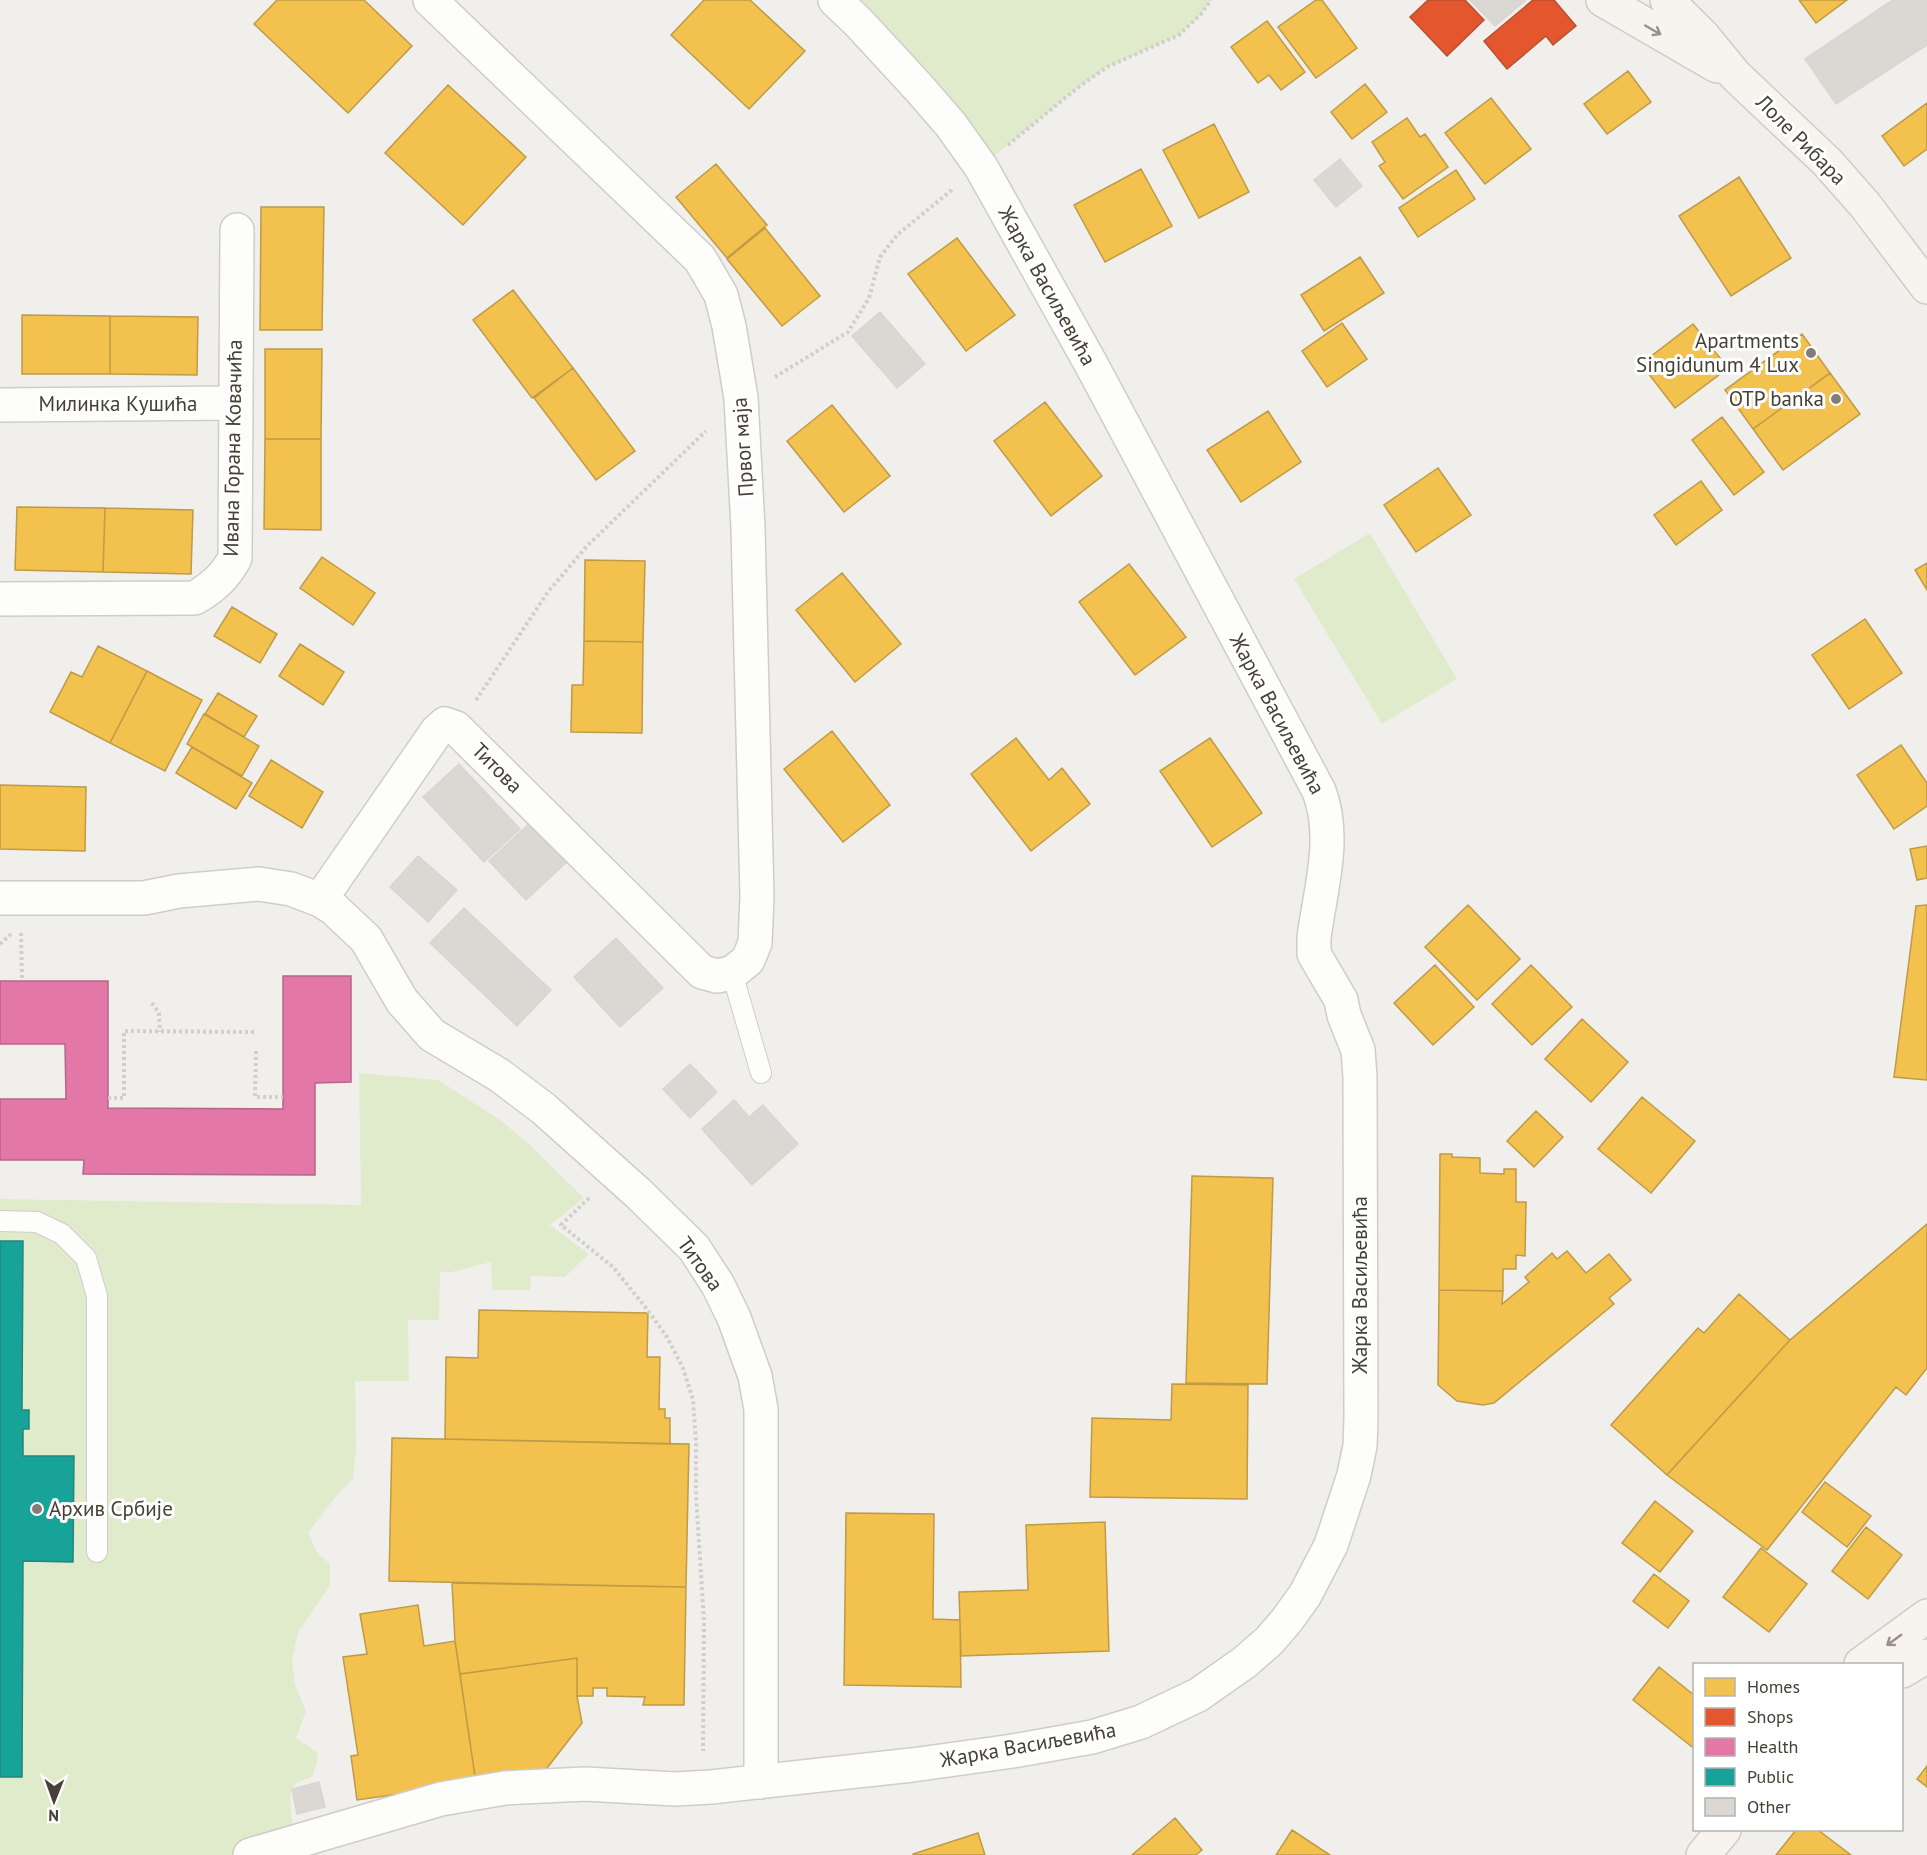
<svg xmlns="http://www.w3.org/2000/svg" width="1927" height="1855" font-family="'PT Sans',sans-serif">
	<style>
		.green { fill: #e0ebcc }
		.homes { fill: #f2c14e; stroke: #bf9a47; stroke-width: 1.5 }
		.shops { fill: #e4572e; stroke: #b55031; stroke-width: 1.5 }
		.health { fill: #e377a8; stroke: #b46686; stroke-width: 1.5 }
		.public { fill: #17a398; stroke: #25857b; stroke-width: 1.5 }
		.building { fill: #dbd8d4; stroke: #d9d6d1; stroke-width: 1.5 }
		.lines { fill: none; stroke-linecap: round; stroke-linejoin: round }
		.lane-casing { stroke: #cfcdc9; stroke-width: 22 }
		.street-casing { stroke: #cfcdc9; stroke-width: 36 }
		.secondary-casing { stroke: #d0cbc3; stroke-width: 36 }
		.path { stroke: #d1cfcb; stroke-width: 4; stroke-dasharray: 3 3; stroke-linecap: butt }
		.lane { stroke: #fdfdfc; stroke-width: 20 }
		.street { stroke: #fdfdfc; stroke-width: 33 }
		.secondary { stroke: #f7f4ef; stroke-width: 33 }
		.oneway { stroke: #96918a }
		.poi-dot { fill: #827d76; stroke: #fff; stroke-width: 2 }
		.labels { text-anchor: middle; stroke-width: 6; stroke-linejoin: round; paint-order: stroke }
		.street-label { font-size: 21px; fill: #474037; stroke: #fff }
		.poi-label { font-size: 21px; fill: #474037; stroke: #fff; text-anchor: end }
	</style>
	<rect width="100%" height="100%" fill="#f1efec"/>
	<!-- green -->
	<path class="green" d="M832 0H1211L1201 14 1179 35 1107 67 1076 89 981 167Z
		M1370 533 1457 679 1382 724 1294 579Z
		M359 1073 438 1080 500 1120 530 1145 584 1198 550 1225 589 1254 565 1277 531 1276 530 1290H492L491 1262 452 1272H440L439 1320H408L409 1381H355L356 1450 353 1479 337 1495 308 1533 318 1554 330 1564V1586L298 1632 292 1661 295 1685 306 1711 296 1738 318 1753 317 1763 312 1777C307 1779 298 1781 294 1785 286 1791 294 1830 294 1842L253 1855H0V1199L361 1205Z"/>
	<!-- homes -->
	<path class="homes" d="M277 0H364L412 46 348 113 254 24Z
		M704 0H750L805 51 749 109 671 35Z
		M1316 0H1322L1357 48 1316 78 1278 27Z
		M1799 0H1847L1816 23Z
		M1267 21 1305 72 1281 90 1269 75 1258 83 1231 47Z
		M1628 71 1651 102 1607 134 1584 104Z
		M1365 84 1387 112 1352 139 1331 112Z
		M448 85 526 157 463 225 385 153Z
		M1491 98 1531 149 1485 184 1445 133Z
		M1927 103V149L1904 166 1882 136Z
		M1407 118 1420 137 1425 134 1448 167 1403 199 1379 166 1385 162 1372 142Z
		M1214 124 1249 192 1199 218 1163 150Z
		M716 164 767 225 727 258 676 197Z
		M1141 169 1172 226 1105 262 1074 205Z
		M1456 170 1475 199 1418 237 1399 208Z
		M1739 177 1791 258 1731 296 1679 216Z
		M261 207H324L322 330H260Z
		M765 228 820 296 782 326 727 259Z
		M957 238 1015 315 966 351 908 274Z
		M1360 257 1384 293 1324 331 1301 295Z
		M513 290 573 368 532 398 473 320Z
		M22 315 110 316V374H22Z
		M110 316 198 317 197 375 110 374Z
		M1342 323 1367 359 1327 387 1302 351Z
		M1693 324 1728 368 1675 408 1641 364Z
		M1802 334 1830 373 1753 429 1725 390Z
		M265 349H322L321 439H265Z
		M573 368 635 451 596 480 534 398Z
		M1830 373 1860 414 1783 470 1753 429Z
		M1045 402 1102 476 1051 516 994 441Z
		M832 405 890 476 844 512 787 441Z
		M1268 411 1301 462 1241 502 1207 450Z
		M1722 417 1764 472 1734 495 1692 440Z
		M265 439H321V530L264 529Z
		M1438 468 1471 515 1416 552 1384 505Z
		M1701 481 1722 510 1676 545 1654 515Z
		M17 507 105 508 103 572 15 570Z
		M105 508 193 510 191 574 103 572Z
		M322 557 375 593 353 625 300 588Z
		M585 560 645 561 643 642 584 641Z
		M1927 563V590L1915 570Z
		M1129 564 1186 637 1135 675 1079 602Z
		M842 573 901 644 855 682 796 610Z
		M232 607 277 634 260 663 214 636Z
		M1865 619 1902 673 1849 709 1812 655Z
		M584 641 643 642 642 733 571 732 572 685H583Z
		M300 644 344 672 323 705 279 676Z
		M98 646 147 671 110 743 50 712 71 672 82 677Z
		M147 671 202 700 165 771 110 743Z
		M218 693 257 716 244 737 205 714Z
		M204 714 259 746 242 776 187 744Z
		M832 731 890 805 843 842 784 769Z
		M1016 738 1049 780 1062 768 1090 804 1031 851 971 774Z
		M1210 738 1262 813 1212 847 1160 771Z
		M1901 745 1927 783V806L1894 829 1857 775Z
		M192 747 252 783 236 809 176 773Z
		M271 760 323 792 302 828 249 796Z
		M0 785 86 787 85 851 0 849Z
		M1927 846V878L1917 880 1910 849Z
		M1468 905 1520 959 1477 1000 1425 947Z
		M1927 905V1080L1894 1077 1916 906Z
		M1435 965 1474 1007 1433 1045 1394 1003Z
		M1531 965 1572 1007 1532 1045 1492 1004Z
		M1582 1019 1628 1062 1591 1102 1545 1059Z
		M1642 1097 1695 1141 1651 1193 1598 1149Z
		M1536 1111 1563 1137 1534 1167 1507 1141Z
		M1440 1154H1452V1157L1480 1158V1173L1504 1174V1169H1516V1202H1526L1525 1256 1516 1255V1269H1503V1291L1439 1290Z
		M1192 1176 1273 1178 1267 1384 1186 1383Z
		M1927 1224V1368L1906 1395 1896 1387 1767 1550 1667 1475 1790 1340Z
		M1567 1251 1586 1273 1609 1254 1631 1280 1609 1298 1614 1304 1494 1403 1483 1405 1457 1401 1438 1385 1439 1290 1503 1291 1502 1304 1529 1282 1525 1277 1552 1253 1557 1259Z
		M1739 1294 1790 1340 1667 1475 1611 1425 1698 1328 1704 1333Z
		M479 1310 648 1313 647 1357H660L659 1409H665V1418H670V1444L445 1439 446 1357 478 1358Z
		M1172 1384 1248 1385 1247 1499 1090 1497 1092 1418 1171 1420Z
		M392 1438 689 1444 686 1587 389 1581Z
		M1825 1482 1871 1516 1847 1547 1802 1512Z
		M1655 1501 1693 1531 1660 1572 1622 1543Z
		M846 1513 934 1514 933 1619 960 1620 961 1687 844 1685Z
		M1105 1522 1109 1651 961 1656 959 1592 1028 1590 1026 1525Z
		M1866 1527 1902 1555 1868 1599 1832 1571Z
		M1761 1548 1807 1584 1769 1632 1723 1597Z
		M1654 1574 1689 1601 1668 1628 1633 1601Z
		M452 1583 686 1587 684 1705H643L645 1697 607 1696V1688H593V1696H577V1658L460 1674 455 1641Z
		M418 1605 424 1646 455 1641 476 1783 357 1800 351 1756 358 1755 343 1657 367 1654 360 1614Z
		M577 1658V1696L582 1723 544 1772 476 1783 460 1674Z
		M1659 1667 1694 1695V1744L1692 1747 1633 1700Z
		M1927 1766V1787L1917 1779Z
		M1175 1818 1202 1850 1196 1855H1132Z
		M1292 1830 1330 1855H1276Z
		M1796 1830H1818L1851 1855H1776Z
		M978 1833 985 1855H913V1854Z"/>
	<!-- shops -->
	<path class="shops" d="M1428 0H1465L1484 20 1447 56 1410 17Z
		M1533 0H1554L1576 26 1553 45 1546 36 1507 69 1484 41Z"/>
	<!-- health -->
	<path class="health" d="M283 976H351V1082L315 1083V1175L83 1174 84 1160H0V1099H66L65 1044H0V981H108V1108L283 1109Z"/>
	<!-- public -->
	<path class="public" d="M0 1241H23L22 1410H29V1429H23V1456H74L73 1562 23 1561 22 1777H0Z"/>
	<!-- building -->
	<path class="building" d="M1470 0H1526L1495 26Z
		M1893 0H1927V45L1916 52 1885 5Z
		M1885 5 1916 52 1836 104 1805 59Z
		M1340 159 1362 186 1336 207 1314 180Z
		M880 312 925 364 897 388 852 336Z
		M459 764 520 829 484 862 423 797Z
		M532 821 569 860 526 900 489 861Z
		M418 856 457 890 428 922 390 887Z
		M464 908 551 990 517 1026 430 943Z
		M616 938 663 988 620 1027 574 977Z
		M690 1064 717 1092 690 1118 663 1089Z
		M734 1100 749 1117 763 1105 798 1144 752 1185 702 1129Z
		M319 1782 325 1807 297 1814 292 1789Z"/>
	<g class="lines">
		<defs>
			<path id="lane" d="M732 973 761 1073
				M0 1221 37 1222 62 1234 86 1258 97 1296V1552"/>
			<path id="street" d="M0 405 235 403
				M0 599 195 598C213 587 225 577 235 558L237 230
				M0 898H144L179 891 259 884 291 889 320 900 333 908 366 939 402 1001 432 1035 499 1075 544 1109 639 1194 694 1248 718 1285 734 1318 755 1376 761 1409V1782
				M320 900 437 731 445 724 456 728 702 972 717 976 732 973 748 960 755 943 757 897 748 528 741 398 729 326 721 295 700 259 430 0
				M250 1855 441 1799 505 1788 585 1784 675 1789 711 1787 912 1765 1013 1751 1092 1737 1141 1722 1198 1695 1245 1662 1269 1641 1287 1620 1305 1595 1331 1545 1354 1475 1360 1446 1361 1418 1360 1077 1358 1050 1344 1015 1341 1000 1314 954V938C1320 890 1337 838 1319 791L1091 364 981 167 951 125 919 88 859 23 835 0"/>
			<path id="secondary" d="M1603 0 1717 66
				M1667 0 1703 36 1735 75 1827 162 1865 205 1927 287
				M1861 1664 1927 1616
				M1902 1671 1927 1656
				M1703 1855 1724 1830"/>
		</defs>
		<!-- lane casing -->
		<use href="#lane" class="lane-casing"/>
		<!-- street casing -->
		<use href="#street" class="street-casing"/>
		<!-- secondary casing -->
		<use href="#secondary" class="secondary-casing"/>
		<!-- path -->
		<path class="path" d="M1008 145 1076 89 1107 67 1179 35 1201 14 1211 0
			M775 377 848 332 869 298 880 257 897 235 953 189
			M476 700 548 592 587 546 706 431
			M21 933 22 981
			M0 944 11 934
			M152 1003 159 1013 160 1032
			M256 1051 255 1097H283
			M108 1098H124V1031L255 1032
			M589 1198 561 1225 613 1267 646 1308 667 1337 683 1368 693 1400 696 1442V1496L704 1622 703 1751"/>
		<!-- lane -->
		<use href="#lane" class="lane"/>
		<!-- street -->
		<use href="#street" class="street"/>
		<!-- secondary -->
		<use href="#secondary" class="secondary"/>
	</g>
	<!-- one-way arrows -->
	<defs><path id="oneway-shaft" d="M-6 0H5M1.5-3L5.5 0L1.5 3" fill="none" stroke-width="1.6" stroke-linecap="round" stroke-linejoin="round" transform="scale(1.5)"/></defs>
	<g class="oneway">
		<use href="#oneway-shaft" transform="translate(1653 30) rotate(30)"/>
		<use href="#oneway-shaft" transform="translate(1894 1640) rotate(144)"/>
	</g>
	<!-- markers -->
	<g class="poi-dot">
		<circle cx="1811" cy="353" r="6"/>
		<circle cx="1836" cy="399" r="6"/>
		<circle cx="37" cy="1509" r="6"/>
	</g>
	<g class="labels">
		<!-- street labels -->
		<g class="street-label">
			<text transform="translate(1801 140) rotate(45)" y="7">Лоле Рибара</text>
			<text transform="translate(1047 286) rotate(61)" y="7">Жарка Васиљевића</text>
			<text x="118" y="411">Милинка Кушића</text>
			<text transform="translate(743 447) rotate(-94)" y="7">Првог маја</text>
			<text transform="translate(233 448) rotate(-89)" y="7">Ивана Горана Ковачића</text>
			<text transform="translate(1277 714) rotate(62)" y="7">Жарка Васиљевића</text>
			<text transform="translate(497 768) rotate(45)" y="7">Титова</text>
			<text transform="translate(700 1264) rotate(54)" y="7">Титова</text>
			<text transform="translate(1360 1285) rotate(-90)" y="7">Жарка Васиљевића</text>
			<text transform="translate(1028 1745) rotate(-10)" y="7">Жарка Васиљевића</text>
		</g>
		<!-- poi labels -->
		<g class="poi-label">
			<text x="1799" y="348">Apartments<tspan x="1799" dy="24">Singidunum 4 Lux</tspan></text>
			<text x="1824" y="406">OTP banka</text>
			<text x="49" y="1516" text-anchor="start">Архив Србије</text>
		</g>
	</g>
	<!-- legend -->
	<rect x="1693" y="1663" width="210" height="168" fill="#ffffff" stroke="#b5b3af" stroke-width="1.5"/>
	<rect x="1705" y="1678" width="30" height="18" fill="#f2c14e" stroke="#b5b3af" stroke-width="1.5"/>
	<text x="1747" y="1693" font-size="18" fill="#474037">Homes</text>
	<rect x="1705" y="1708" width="30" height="18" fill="#e4572e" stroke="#b5b3af" stroke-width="1.5"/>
	<text x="1747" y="1723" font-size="18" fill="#474037">Shops</text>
	<rect x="1705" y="1738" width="30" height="18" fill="#e377a8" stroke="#b5b3af" stroke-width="1.5"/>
	<text x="1747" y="1753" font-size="18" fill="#474037">Health</text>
	<rect x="1705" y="1768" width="30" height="18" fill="#17a398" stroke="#b5b3af" stroke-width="1.5"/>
	<text x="1747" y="1783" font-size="18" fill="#474037">Public</text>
	<rect x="1705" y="1798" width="30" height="18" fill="#dbd8d4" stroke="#b5b3af" stroke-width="1.5"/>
	<text x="1747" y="1813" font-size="18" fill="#474037">Other</text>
	<!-- north arrow -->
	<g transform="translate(54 1801) rotate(181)" stroke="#ffffff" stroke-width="4.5" paint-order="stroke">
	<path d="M0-4.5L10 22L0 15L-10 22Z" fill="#474037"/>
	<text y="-9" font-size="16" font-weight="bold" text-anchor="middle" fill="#474037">N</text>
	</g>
</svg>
